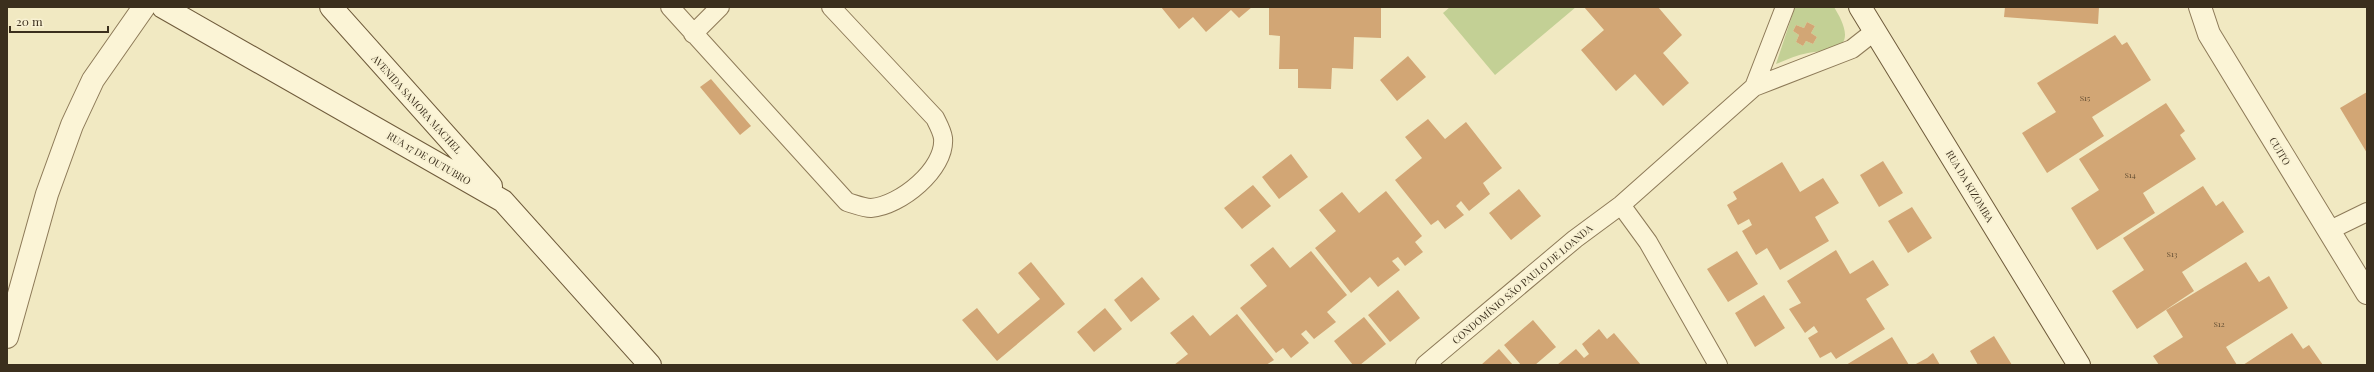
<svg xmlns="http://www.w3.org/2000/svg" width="2374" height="372" font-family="'Playfair Display',serif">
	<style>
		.green { fill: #c3d095; fill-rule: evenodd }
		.building { fill: #d2a675 }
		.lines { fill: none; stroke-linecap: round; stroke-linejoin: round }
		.service-casing { stroke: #8d7a58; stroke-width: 20 }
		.minor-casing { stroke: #8d7a58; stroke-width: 24 }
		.secondary-casing { stroke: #6f5b3b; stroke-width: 24 }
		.service { stroke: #fbf4d6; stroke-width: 18 }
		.minor { stroke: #fbf4d6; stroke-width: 22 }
		.secondary { stroke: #fbf4d6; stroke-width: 22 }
		.labels { text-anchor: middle; stroke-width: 3.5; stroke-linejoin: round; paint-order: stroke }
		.number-label { font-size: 8px; fill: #614d33 }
		.street-label { font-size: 10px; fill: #3b2f1d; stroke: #f8f1d2 }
	</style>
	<rect width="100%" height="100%" fill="#f1e9c2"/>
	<!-- green -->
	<path class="green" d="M1450 7H1576L1495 75 1443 13Z
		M1795 7H1834C1842 20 1856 45 1830 50 1823 52 1816 51 1808 53 1797 55 1786 60 1776 64ZM1807 22 1815 26 1811 33 1817 37 1813 44 1806 41 1803 46 1796 42 1799 35 1793 31 1796 25 1804 28Z"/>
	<!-- building -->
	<path class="building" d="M1161 7H1252L1239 18 1231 10 1206 32 1193 17 1179 29Z
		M1269 7H1381V38L1354 37 1353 69 1332 68 1331 89 1298 88V69H1279L1280 36 1269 35Z
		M1584 7H1658L1682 35 1663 53 1689 83 1663 106 1635 74 1616 91 1581 50 1604 30Z
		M2005 7H2099L2098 24 2004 17Z
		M1807 22 1815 26 1811 33 1817 37 1813 44 1806 41 1803 46 1796 42 1799 35 1793 31 1796 25 1804 28Z
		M2115 35 2122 45 2127 42 2151 80 2092 117 2104 136 2047 173 2022 133 2056 112 2037 83Z
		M1408 56 1426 77 1397 101 1380 80Z
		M711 79 751 126 740 135 700 87Z
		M2367 92V153L2340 108Z
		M2166 103 2185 131 2180 135 2196 159 2143 193 2155 213 2097 250 2071 208 2099 190 2079 159Z
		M1428 119 1445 139 1466 122 1502 168 1483 183 1490 194 1469 211 1461 201 1456 206 1464 215 1445 229 1438 220 1431 225 1395 180 1422 158 1405 137Z
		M1291 154 1308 177 1279 199 1262 177Z
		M1883 161 1903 193 1879 207 1860 175Z
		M1782 162 1800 192 1823 178 1839 203 1815 217 1829 241 1780 270 1767 248 1756 255 1742 231 1752 225 1749 219 1738 225 1727 205 1737 199 1733 192Z
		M1253 185 1271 206 1242 229 1224 208Z
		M2203 186 2216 206 2223 201 2244 232 2182 272 2194 291 2137 329 2112 291 2144 270 2123 238Z
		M1519 189 1541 216 1511 240 1489 213Z
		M1386 191 1422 236 1415 242 1423 252 1405 266 1398 257 1392 261 1400 270 1378 287 1370 277 1351 293 1315 248 1336 231 1319 210 1342 192 1359 213Z
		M1912 207 1932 238 1908 253 1888 221Z
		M1273 247 1290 268 1311 251 1347 295 1327 312 1336 322 1314 339 1306 330 1301 334 1309 343 1291 358 1283 348 1276 353 1240 308 1267 286 1250 265Z
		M1836 250 1850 274 1873 260 1889 285 1866 299 1885 329 1836 359 1831 352 1820 358 1808 338 1818 332 1814 326 1805 333 1789 309 1801 303 1787 281Z
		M1737 251 1758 284 1728 302 1707 269Z
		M1031 262 1065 304 997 361 962 320 977 308 998 334 1040 299 1018 273Z
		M2246 262 2259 282 2269 276 2288 308 2226 347 2237 365H2159L2153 356 2183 337 2166 310Z
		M1142 277 1160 299 1131 322 1114 300Z
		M1398 290 1420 318 1390 342 1368 315Z
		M1764 295 1785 328 1755 347 1735 313Z
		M1105 308 1122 329 1094 352 1077 332Z
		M1237 314 1274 360 1266 365H1174L1188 354 1170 333 1193 315 1210 336Z
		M1364 317 1386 344 1360 365H1353L1334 341Z
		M1533 320 1556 347 1535 365H1521L1504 345Z
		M1599 329 1607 339 1614 333 1641 365H1557L1576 349 1584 358 1589 354 1582 344Z
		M2292 333 2303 349 2309 345 2323 365H2243Z
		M1994 336 2012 365H1978L1970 351Z
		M1892 337 1909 365H1846Z
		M1499 349 1513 365H1481Z
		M1933 353 1940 365H1914L1927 358Z"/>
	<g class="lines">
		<defs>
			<path id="service" d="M670 7 847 202C854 204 864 208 871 208 900 206 946 169 943 138 942 131 938 124 935 118L831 7
				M693 34 720 7
				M1754 87 1785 7
				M1621 205 1648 242 1718 365
				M2328 231 2367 212
				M1425 365 1575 239 1621 205 1754 87 1852 49 1875 31"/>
			<path id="minor" d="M2200 7 2209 34 2367 293
				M7 337 47 194 72 125 93 80 144 7"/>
			<path id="secondary" d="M163 7 503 201 650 365
				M331 7 491 186
				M1860 7 2079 365"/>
		</defs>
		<!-- service casing -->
		<use href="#service" class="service-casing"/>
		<!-- minor casing -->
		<use href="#minor" class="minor-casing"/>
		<!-- secondary casing -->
		<use href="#secondary" class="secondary-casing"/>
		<!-- service -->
		<use href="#service" class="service"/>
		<!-- minor -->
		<use href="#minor" class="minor"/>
		<!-- secondary -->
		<use href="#secondary" class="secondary"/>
	</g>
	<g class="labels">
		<!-- number labels -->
		<g class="number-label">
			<text x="2085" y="101">S15</text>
			<text x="2130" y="178">S14</text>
			<text x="2172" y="257">S13</text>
			<text x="2219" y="327">S12</text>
		</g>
		<!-- street labels -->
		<g class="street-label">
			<text transform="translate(417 104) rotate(48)" y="4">AVENIDA SAMORA MACHEL</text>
			<text transform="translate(2280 151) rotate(59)" y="4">CUITO</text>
			<text transform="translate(429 158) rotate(30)" y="4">RUA 17 DE OUTUBRO</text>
			<text transform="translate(1970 186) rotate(59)" y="4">RUA DA KIZOMBA</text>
			<text transform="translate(1522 284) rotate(-40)" y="4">CONDOMÍNIO SÃO PAULO DE LOANDA</text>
		</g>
	</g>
	<!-- border -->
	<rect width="2374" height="372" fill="none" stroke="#3b2f1d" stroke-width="16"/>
	<!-- scale -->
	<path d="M10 26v6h98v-6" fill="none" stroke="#3b2f1d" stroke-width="2"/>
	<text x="16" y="26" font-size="12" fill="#3b2f1d" stroke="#f8f1d2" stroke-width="3" paint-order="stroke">20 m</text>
</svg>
